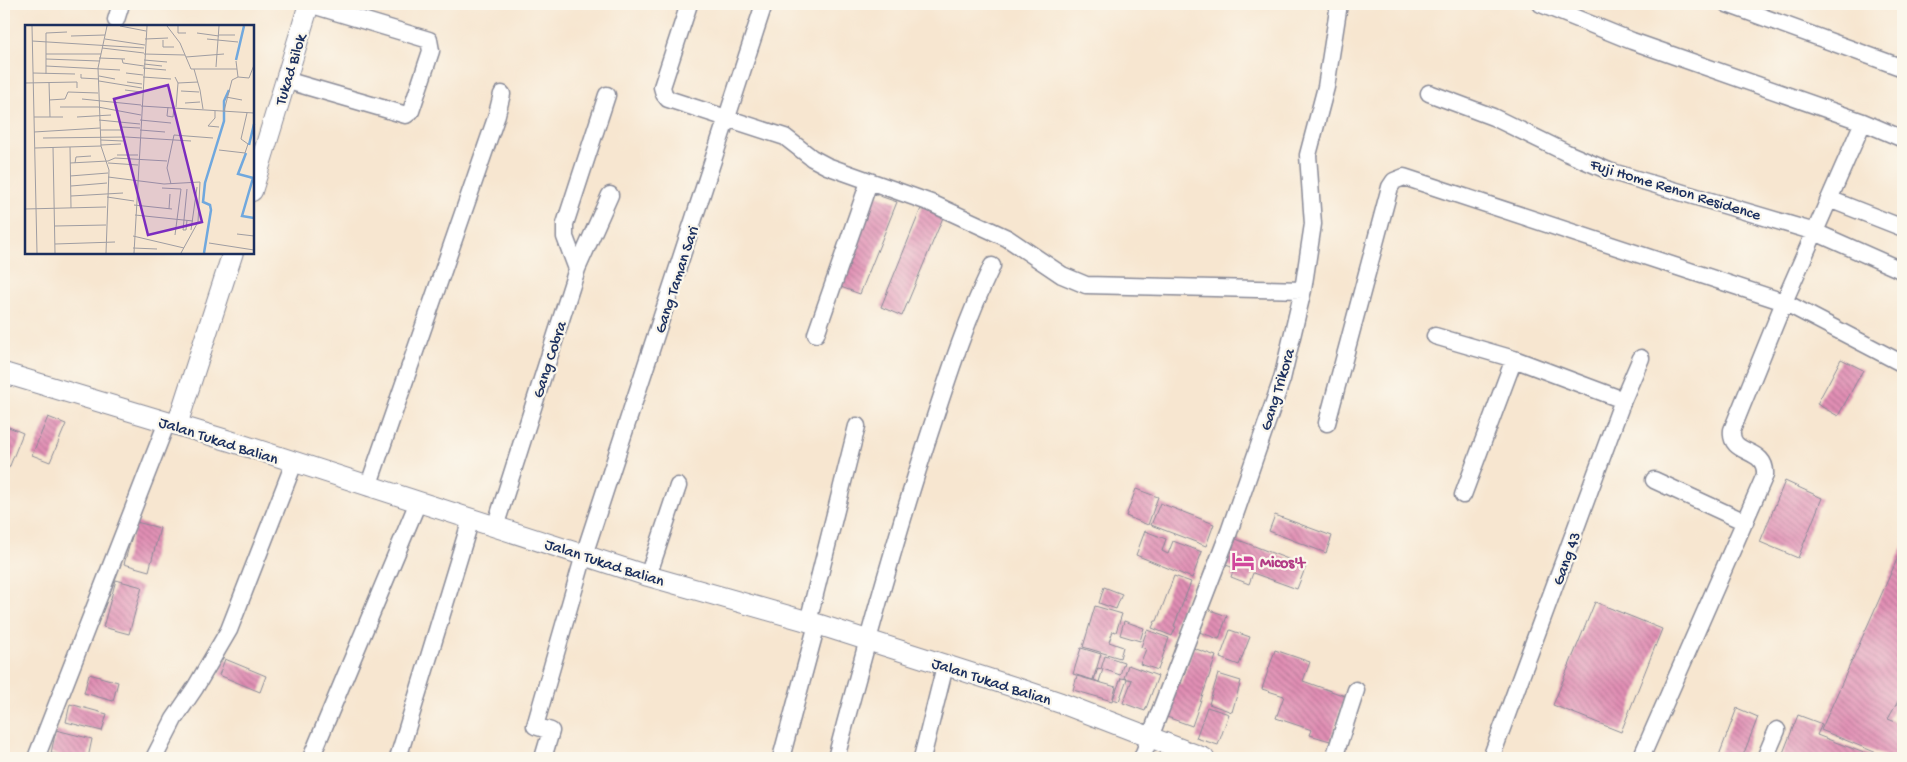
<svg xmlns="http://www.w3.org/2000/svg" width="1907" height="762" font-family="'Gochi Hand',sans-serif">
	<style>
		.building { fill: url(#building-back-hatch) }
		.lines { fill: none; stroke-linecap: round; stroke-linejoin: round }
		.minor-casing { stroke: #898a97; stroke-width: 19 }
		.tertiary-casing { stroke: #898a97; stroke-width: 22 }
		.minor { stroke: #fff; stroke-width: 16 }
		.tertiary { stroke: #fff; stroke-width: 20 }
		.labels { text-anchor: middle; stroke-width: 4.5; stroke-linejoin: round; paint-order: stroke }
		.street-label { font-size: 16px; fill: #1b2f5e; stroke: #fbf7ec }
		.hotel-label { font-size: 16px; font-weight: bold; fill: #b23c85; stroke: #fbf7ec; text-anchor: start }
		.inset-river { fill: none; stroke: #70a8de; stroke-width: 2.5 }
		.inset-road { fill: none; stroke: #9f9da2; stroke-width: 1 }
		.view { fill: #7b2cbf; fill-opacity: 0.15; stroke: #7b2cbf; stroke-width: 2.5 }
		.inset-edge { fill: none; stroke: #1b2f5e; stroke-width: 2.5 }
	</style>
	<defs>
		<pattern id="building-back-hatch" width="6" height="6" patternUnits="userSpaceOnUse" patternTransform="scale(1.25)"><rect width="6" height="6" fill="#e18fb4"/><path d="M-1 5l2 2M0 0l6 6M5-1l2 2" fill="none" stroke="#b67596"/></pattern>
	</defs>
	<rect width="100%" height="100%" fill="#fbf7ec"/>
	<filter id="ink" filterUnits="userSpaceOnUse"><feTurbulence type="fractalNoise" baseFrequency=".02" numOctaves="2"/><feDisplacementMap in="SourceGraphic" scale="10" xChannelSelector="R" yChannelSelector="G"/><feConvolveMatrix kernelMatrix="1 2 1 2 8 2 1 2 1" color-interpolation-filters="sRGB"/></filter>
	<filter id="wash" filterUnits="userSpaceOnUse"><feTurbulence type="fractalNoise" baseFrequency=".0096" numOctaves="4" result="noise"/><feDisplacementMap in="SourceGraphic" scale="20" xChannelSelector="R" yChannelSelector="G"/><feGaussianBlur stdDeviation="1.12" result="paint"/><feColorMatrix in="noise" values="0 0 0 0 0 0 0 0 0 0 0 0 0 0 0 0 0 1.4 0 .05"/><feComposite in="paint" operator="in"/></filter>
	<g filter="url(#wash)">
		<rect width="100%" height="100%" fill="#f7e6d0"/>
		<g id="blocks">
			<!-- building -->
			<path class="building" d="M874 194 897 202 860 294 838 286Z
				M922 206 944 215 902 316 881 307Z
				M1841 359 1863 370 1838 416 1817 404Z
				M48 417 66 424 50 462 32 455Z
				M4 425 23 433 9 468 4 466Z
				M1785 481 1822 498 1798 558 1760 542Z
				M1136 489 1158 497 1148 525 1126 516Z
				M1160 503 1214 524 1206 546 1151 525Z
				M1275 515 1332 536 1326 553 1269 531Z
				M136 522 160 528 149 571 124 564Z
				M1145 531 1166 539 1162 551 1168 554 1173 541 1202 552 1192 578 1136 555Z
				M1236 539 1306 566 1297 589 1253 573 1249 584 1231 577 1234 568 1226 565Z
				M1903 546V697L1901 696 1888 719 1903 725V758H1889L1821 730Z
				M1174 576 1191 582 1174 626 1176 627 1172 636 1152 628 1155 621H1157Z
				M116 580 142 587 129 634 103 627Z
				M1104 587 1122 594 1116 609 1099 603Z
				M1595 602 1662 629 1621 732 1553 705Z
				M1095 606 1122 614 1116 632 1113 631 1109 642 1123 647 1120 658 1083 647Z
				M1207 609 1227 616 1219 639 1199 632Z
				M1124 621 1144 628 1140 641 1120 635Z
				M1147 630 1169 638 1158 670 1140 664 1146 649 1141 647Z
				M1230 630 1250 637 1239 665 1220 658Z
				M1081 648 1101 654 1093 680 1073 674Z
				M1193 648 1216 656 1192 726 1164 716 1176 682 1181 684Z
				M1275 650 1310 662 1303 681 1345 696 1330 741 1310 735 1312 730 1276 718 1284 696 1262 689Z
				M1105 656 1124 662 1120 675 1103 669 1099 682 1094 680 1098 668 1101 669Z
				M225 659 266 676 260 692 219 675Z
				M1128 665 1158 676 1145 711 1123 703 1132 680 1124 678Z
				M89 674 118 682 113 701 84 693Z
				M1218 674 1241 681 1232 712 1209 704Z
				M1077 676 1116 687 1112 701 1073 690Z
				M1121 678 1127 679 1119 701 1113 699Z
				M70 704 107 714 102 731 66 722Z
				M1207 707 1229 714 1218 745 1196 738Z
				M1737 708 1758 717 1742 758H1718Z
				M1798 715 1822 724 1817 735 1877 758H1781Z
				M56 730 92 739 88 758H71L51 753Z"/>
		</g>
	</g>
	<g filter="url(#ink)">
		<use href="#blocks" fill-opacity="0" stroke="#898a97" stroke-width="1"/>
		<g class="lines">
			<defs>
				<path id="minor" d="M689 4 662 87 664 94 668 99 785 137 812 158 827 166 931 203 1007 238 1062 275 1086 285 1303 290
					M1541 4 1632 41 1863 122 1903 139
					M1727 4 1903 68
					M116 20 121 4
					M285 80 406 115 411 111 431 51 429 40 309 4
					M1429 93 1493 117 1567 153 1609 171 1815 232 1903 271
					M1829 199 1903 228
					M577 269 565 237V224L607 95
					M816 334 869 182
					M1435 336 1514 359 1623 400
					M1327 423 1390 187 1394 181 1404 177 1784 302 1903 364
					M1654 480 1745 522
					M368 487 496 118 502 94
					M1463 495 1514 359
					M495 527 577 269 610 195
					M648 576 678 486
					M808 622 857 426
					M36 758 167 422
					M154 758 174 719 195 688 229 630 294 463
					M311 758 418 502
					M398 758 471 519
					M543 758 551 731 535 726 584 555 764 4
					M781 758 817 624
					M836 758C865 648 895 538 931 429 949 374 967 318 992 266
					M922 758 945 666
					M1142 758 1229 532 1282 379 1303 290 1313 224 1308 155 1326 87 1339 4
					M1334 758 1356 690
					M1491 758 1623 400 1641 358
					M1641 758 1765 475C1767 446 1729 457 1732 430L1784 302 1863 122
					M1765 758 1777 730"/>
				<path id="tertiary" d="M252 191 309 4
					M4 373 230 441 648 576 817 624 1014 687 1061 703 1204 758
					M177 425 233 252"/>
			</defs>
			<!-- minor casing -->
			<use href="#minor" class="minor-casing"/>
			<!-- tertiary casing -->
			<use href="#tertiary" class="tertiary-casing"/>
			<!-- minor -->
			<use href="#minor" class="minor"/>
			<!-- tertiary -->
			<use href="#tertiary" class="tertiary"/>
		</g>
	</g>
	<!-- icons -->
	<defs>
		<symbol id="hotel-bare" viewBox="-9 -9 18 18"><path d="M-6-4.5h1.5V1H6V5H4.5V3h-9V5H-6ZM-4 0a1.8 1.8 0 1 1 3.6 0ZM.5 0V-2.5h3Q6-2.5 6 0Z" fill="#d1479c" stroke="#fbf7ec" stroke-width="2.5" paint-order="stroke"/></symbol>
	</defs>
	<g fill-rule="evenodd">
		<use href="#hotel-bare" x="1227" y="545" width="32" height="32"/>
	</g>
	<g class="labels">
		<!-- street labels -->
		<g class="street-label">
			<text transform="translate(289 69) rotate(-73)" y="6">Tukad Bilok</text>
			<text transform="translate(1676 188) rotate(17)" y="6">Fuji Home Renon Residence</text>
			<text transform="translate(675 279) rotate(-72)" y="6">Gang Taman Sari</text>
			<text transform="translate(548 359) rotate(-72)" y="6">Gang Cobra</text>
			<text transform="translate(1276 389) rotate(-73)" y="6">Gang Trikora</text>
			<text transform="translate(219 439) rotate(18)" y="6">Jalan Tukad Balian</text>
			<text transform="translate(1565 558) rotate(-70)" y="6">Gang 43</text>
			<text transform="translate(605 561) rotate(18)" y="6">Jalan Tukad Balian</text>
			<text transform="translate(992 680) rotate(18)" y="6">Jalan Tukad Balian</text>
		</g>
		<!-- hotel labels -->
		<g class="hotel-label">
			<text x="1260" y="567">Micos't</text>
		</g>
	</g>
	<!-- overview -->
	<g transform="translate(25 25)">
		<rect width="229" height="229" fill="#f7e6d0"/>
		<path class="inset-river" d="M211 35 219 1M224 120 229 99M221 128 213 149 228 153 217 191 229 193M179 228 186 185 185 180 178 177 180 158 199 96V76L204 65"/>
		<path class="inset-road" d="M7 1 12 228M95 1 121 6M142 1 155 18 166 44H169L175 65M153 1V8H161M172 8 194 11M194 10H210M46 11 80 10M80 14 120 20M120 14 143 13M182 14 213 17M138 15V22H149M7 16 119 23M77 23 119 28M21 29H76M119 29 160 30M161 32 199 29M74 33 100 34M21 34 74 36M97 34 98 38 119 41M119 35 142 37M119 39 137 41M21 41 95 45M191 42 194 1M118 43 141 45M169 44H212M8 48 50 49M101 48 118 50M21 49V8L42 7M56 49V53L74 54M74 51 90 54M118 52 146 54M150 52 153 58 151 82M213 52 224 53 229 40M74 56 117 63M24 57 25 92M102 57 117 59M0 58 52 57V63M153 58 173 57M100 65 116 67M175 65 178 84M156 66 174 67M201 72 217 75M57 74 116 80M24 75 40 74 43 67 73 68M160 78 175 77M116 81 229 88M35 82H73L116 90M143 82 142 91 148 92 149 82M190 86V93L183 101 194 102M199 86 207 55 213 52 211 36M9 92H38M52 92 86 90M74 95 115 99M115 95 146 98M96 102 115 103M76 105H96M115 105 140 107M9 107 75 103M18 113 101 112 166 116M76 115 98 116M76 120 96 119M28 122 30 228M45 122 46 183M10 123 76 121M194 125 220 128 223 119 216 114 222 88M92 130H113M83 136 90 133 142 136M45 138 83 136M50 138 51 132 66 131M83 138 113 140M45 151 83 148M83 152 139 159 175 157 173 197 156 228M146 159 142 143 149 110 188 113M46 161 82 158M137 163 156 164 150 210M46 171 98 168M82 172 109 176M109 180 147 184M0 184 81 182M144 184 145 169M110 190 168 196M162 195 161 205H158L162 164M30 201 81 200M166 205 172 162M212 209 229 211M108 211 159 223M184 218 229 225M30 219 90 217M108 223 132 224M81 228 84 145 76 121 73 43 82 1M109 228 122 1"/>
		<path class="view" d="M143 60 177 197 123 210 89 74Z"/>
		<rect width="229" height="229" class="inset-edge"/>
	</g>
	<!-- margin -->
	<rect width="1907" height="762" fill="none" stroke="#fbf7ec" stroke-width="20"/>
</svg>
